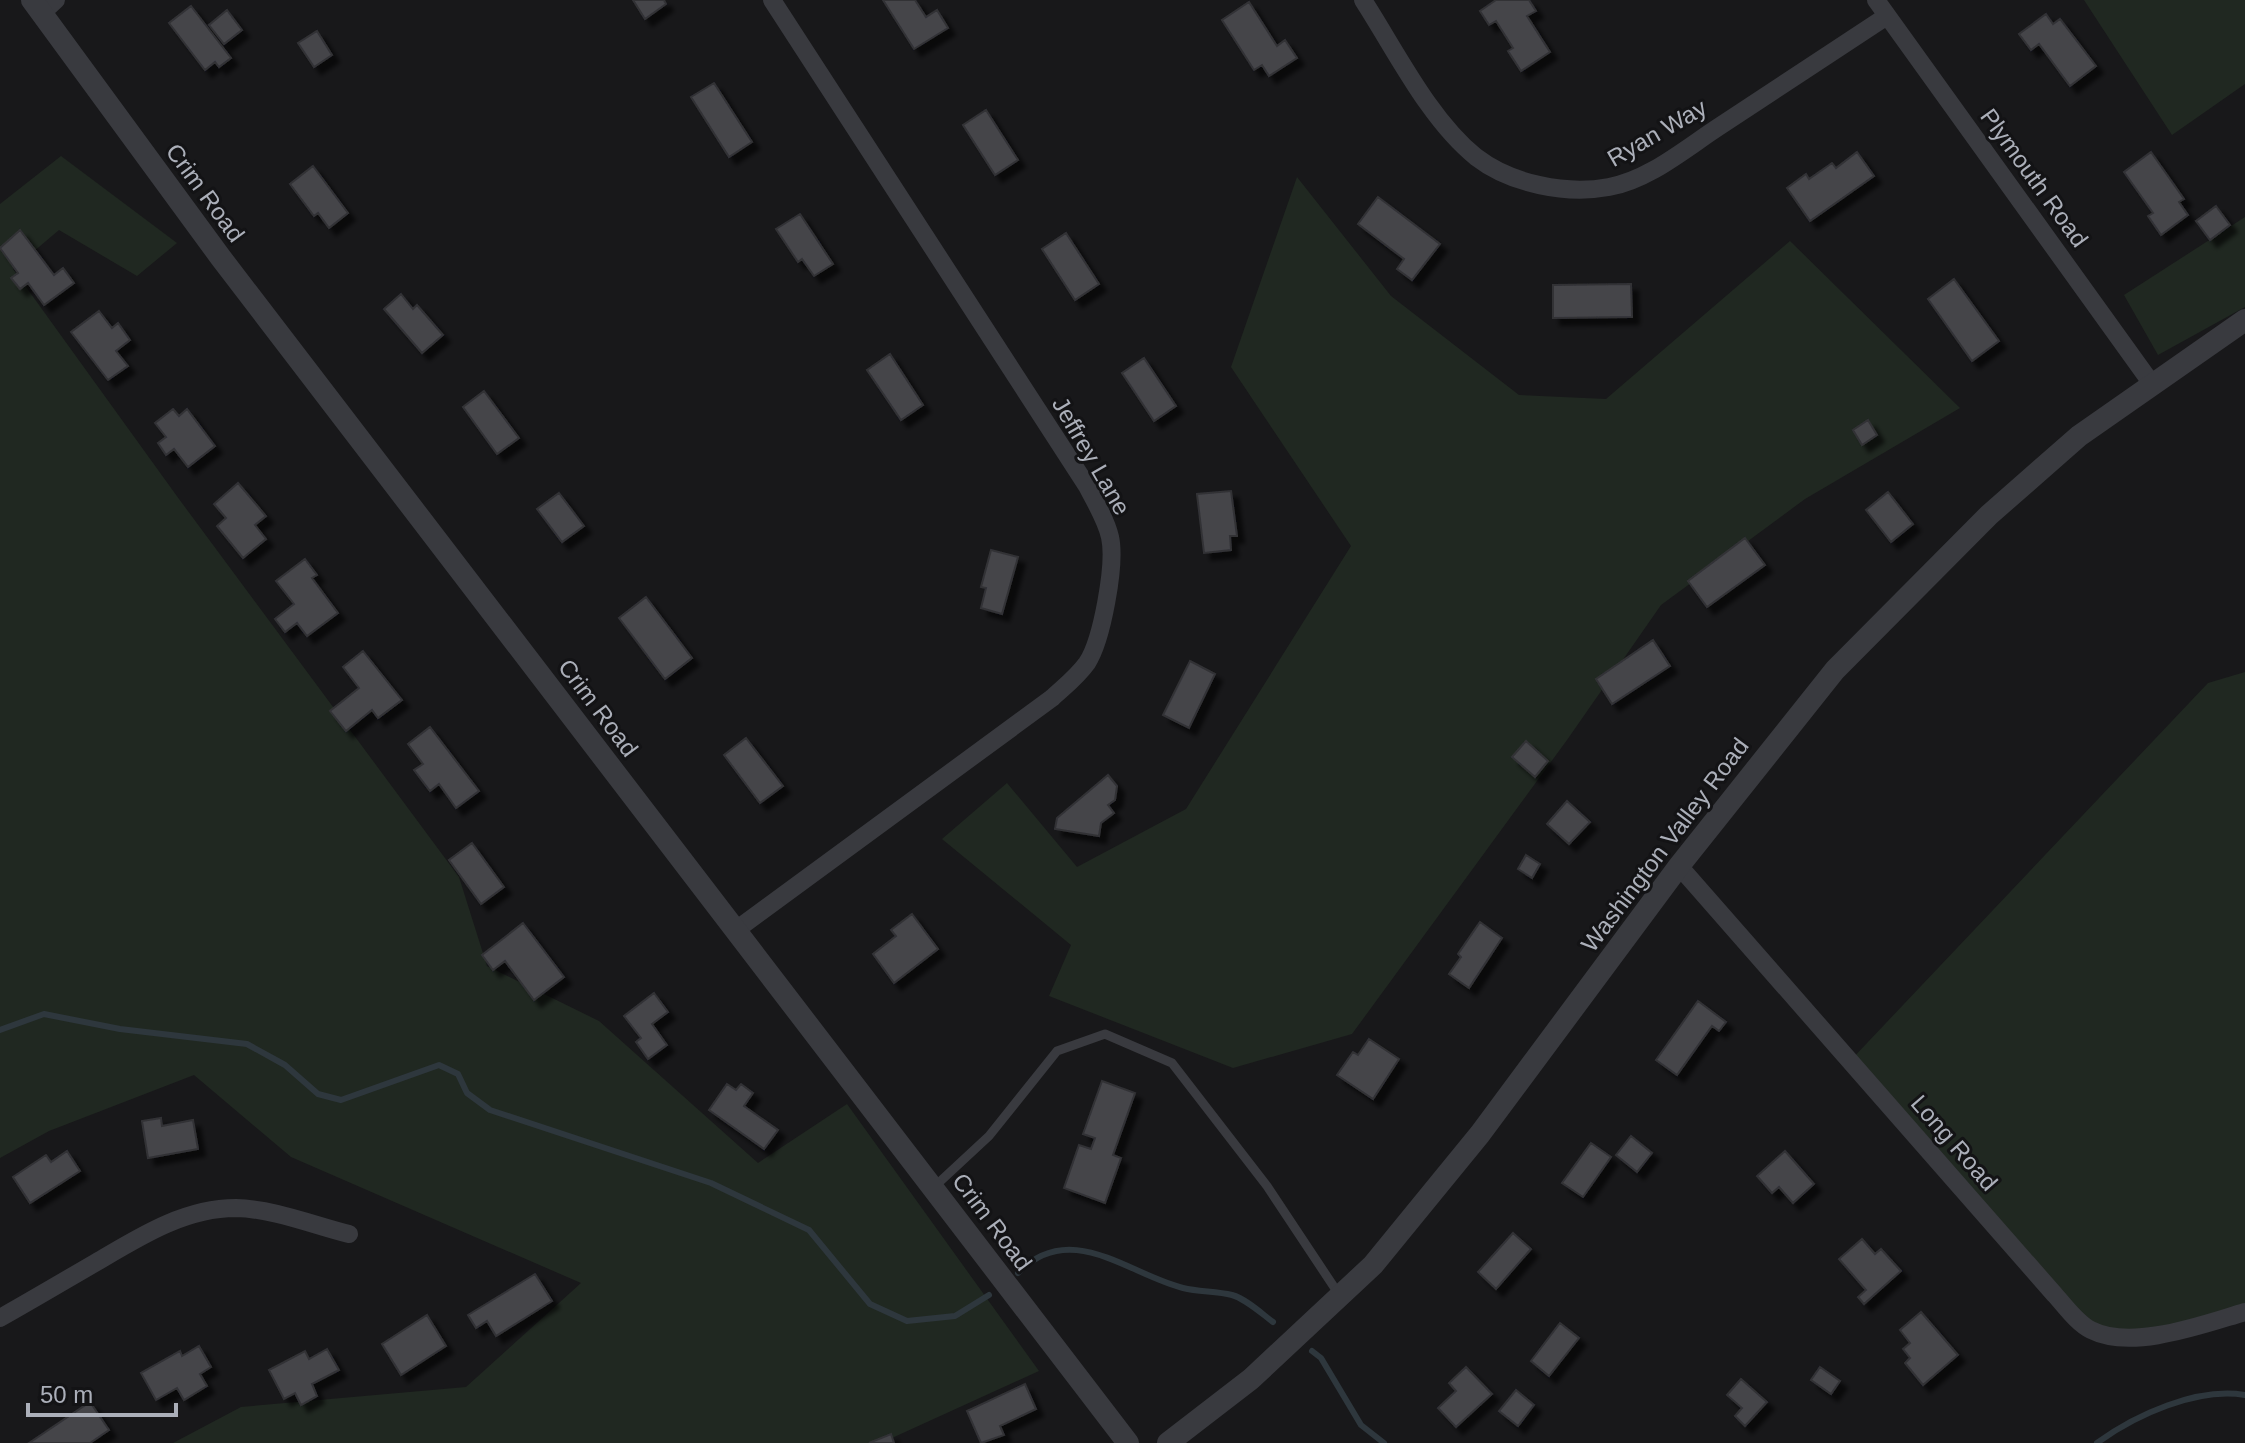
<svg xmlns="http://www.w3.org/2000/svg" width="2245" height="1443" font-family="Helvetica,sans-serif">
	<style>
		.green { fill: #202821 }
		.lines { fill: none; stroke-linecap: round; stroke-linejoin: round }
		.stream { stroke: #2e373d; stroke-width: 6 }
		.building { fill: #45454a; stroke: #323236; stroke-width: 2; filter: url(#shadow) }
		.service { stroke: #393a3f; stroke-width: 9 }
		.minor { stroke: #393a3f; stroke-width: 18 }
		.tertiary { stroke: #393a3f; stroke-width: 22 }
		.labels { text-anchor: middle; stroke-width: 6; stroke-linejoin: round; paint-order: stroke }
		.street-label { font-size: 24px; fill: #abafb9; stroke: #131315 }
	</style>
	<defs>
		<filter id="shadow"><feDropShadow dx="7" dy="7" stdDeviation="2" flood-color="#0009"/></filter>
	</defs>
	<rect width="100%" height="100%" fill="#18181a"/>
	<!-- green -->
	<path class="green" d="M2084 0H2245V84L2172 135Z
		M61 156 177 243 137 276 59 230 13 269 179 499 459 877 487 966 599 1021 758 1163 847 1104 1039 1371 881 1443H173L241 1407 466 1387 581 1283 291 1157 194 1075 49 1131 0 1158V204Z
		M1297 177 1391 296 1519 395 1606 399 1790 241 1960 408 1805 499 1661 605 1567 740 1352 1034 1233 1068 1049 996 1071 945 942 839 1007 783 1077 867 1186 809 1351 546 1231 367Z
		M2245 217V307L2158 355 2124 295Z
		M2245 672V1312L2180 1331 2089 1329 1850 1061 2208 683Z"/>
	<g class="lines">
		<!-- stream -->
		<path class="stream" d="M0 1030 44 1014 120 1029 247 1044 285 1065 318 1094 341 1100 439 1065 458 1074 467 1093 490 1110 711 1183 809 1230 870 1304 907 1321 955 1316 989 1295
			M1018 1273C1070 1219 1128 1274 1183 1288 1199 1292 1216 1291 1232 1295 1246 1299 1261 1313 1273 1322
			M1312 1351 1321 1358 1361 1425 1384 1443
			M2097 1443C2135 1415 2197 1387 2245 1395"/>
	</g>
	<!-- building -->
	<path class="building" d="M633 0H664L666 4 645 19Z
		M883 0H915L926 17 937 10 948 28 914 49Z
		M1496 0H1529L1536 11 1527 16 1550 52 1521 71 1508 51 1513 48 1496 21 1489 25 1480 11Z
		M1249 2 1277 46 1285 40 1297 58 1269 76 1262 65 1254 70 1222 20Z
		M191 6 231 58 219 67 215 62 205 70 169 23Z
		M227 10 242 30 224 44 209 25Z
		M2046 14 2053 24 2060 19 2096 66 2070 86 2039 44 2031 50 2019 34Z
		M317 31 332 55 314 67 298 43Z
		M714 83 752 142 729 157 691 97Z
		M986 110 1018 160 995 175 963 125Z
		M1857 152 1874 176 1810 221 1787 188 1806 174 1809 179 1832 163 1836 168Z
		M2151 152 2184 199 2179 202 2188 215 2161 235 2148 216 2153 213 2124 172Z
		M313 166 348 213 329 228 318 213 314 216 290 184Z
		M1378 197 1440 244 1412 280 1397 269 1404 259 1358 224Z
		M2216 206 2230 225 2210 240 2196 221Z
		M800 214 833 264 814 276 802 259 798 262 776 229Z
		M20 230 54 275 63 268 74 283 44 305 28 283 20 289 11 278 18 273 0 248Z
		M1066 233 1099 284 1075 300 1042 249Z
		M1954 279 1999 341 1972 361 1928 299Z
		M1631 284 1632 317 1553 318V285Z
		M401 294 413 309 417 305 443 335 422 353 384 309Z
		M99 311 112 328 118 323 130 340 116 351 128 366 108 380 71 332Z
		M890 354 923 405 901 420 867 370Z
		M1144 358 1176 406 1154 421 1122 373Z
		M484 391 519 438 497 454 463 407Z
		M173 409 179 416 187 409 215 446 188 467 174 449 166 455 158 443 166 437 155 423Z
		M1868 420 1877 435 1862 445 1853 430Z
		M238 483 266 516 255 525 266 539 243 558 217 526 226 518 214 504Z
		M1231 491 1237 536H1230L1231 550 1204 553 1197 494Z
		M1888 492 1913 524 1891 542 1866 510Z
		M559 493 584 526 562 542 537 509Z
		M1745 538 1765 565 1707 607 1688 581Z
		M991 550 1018 557 1002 614 981 608 986 588 981 587Z
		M305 559 317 575 312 578 338 613 307 636 297 623 285 632 275 619 294 604 276 581Z
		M646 597 692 658 665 679 619 618Z
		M1653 640 1670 666 1612 704 1596 679Z
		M363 651 402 700 378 718 372 710 346 731 330 711 359 688 343 667Z
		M1190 661 1215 674 1189 728 1163 715Z
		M430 727 479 791 456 808 439 784 430 791 414 770 423 764 408 744Z
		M746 738 783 786 760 803 724 755Z
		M1526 741 1548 761 1535 777 1512 757Z
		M1108 775 1117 786 1115 800 1108 805 1114 813 1101 823 1099 836 1055 829 1057 818Z
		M1567 801 1590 822 1569 844 1547 824Z
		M472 843 504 887 481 904 449 860Z
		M1526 855 1540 864 1532 878 1518 869Z
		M912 914 938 949 894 983 873 954 896 936 891 930Z
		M1480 922 1502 938 1469 988 1449 974 1461 957 1458 954Z
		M523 923 564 977 534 1000 505 961 493 970 482 955Z
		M654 993 668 1012 652 1024 667 1045 648 1059 636 1042 641 1038 624 1016Z
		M1698 1001 1726 1022 1719 1031 1712 1026 1677 1075 1656 1060Z
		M1369 1039 1399 1059 1373 1099 1337 1075 1353 1052 1358 1055Z
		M1102 1081 1135 1093 1113 1155 1121 1158 1105 1203 1064 1188 1079 1145 1091 1149 1095 1138 1083 1134Z
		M727 1084 736 1090 741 1084 753 1093 744 1106 778 1130 764 1149 709 1110Z
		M161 1118 162 1126 193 1120 198 1149 148 1158 142 1121Z
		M1631 1136 1652 1153 1637 1172 1616 1155Z
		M1591 1143 1611 1157 1583 1197 1562 1183Z
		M67 1151 80 1171 30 1203 13 1177 46 1155 51 1162Z
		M1785 1151 1814 1184 1793 1203 1779 1187 1772 1193 1757 1176Z
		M1513 1233 1531 1249 1496 1289 1478 1272Z
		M1862 1239 1875 1254 1881 1249 1901 1271 1864 1304 1858 1297 1866 1290 1839 1259Z
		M535 1274 552 1301 496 1336 487 1321 476 1328 468 1315Z
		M1921 1312 1958 1355 1923 1385 1905 1363 1910 1358 1903 1349 1910 1343 1900 1330Z
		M427 1315 446 1346 401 1375 382 1344Z
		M1560 1323 1579 1338 1549 1376 1531 1361Z
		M199 1346 211 1367 200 1374 207 1386 184 1400 177 1388 156 1400 141 1373 180 1351 182 1356Z
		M327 1349 339 1370 312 1384 317 1396 301 1405 295 1393 284 1399 269 1370 305 1351 309 1359Z
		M1466 1367 1492 1394 1456 1427 1438 1408 1456 1391 1449 1383Z
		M1820 1367 1840 1381 1831 1394 1811 1380Z
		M1741 1379 1767 1402 1745 1426 1735 1416 1742 1408 1727 1395Z
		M1025 1384 1036 1409 1000 1426 1004 1435 981 1443 967 1411Z
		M1516 1390 1534 1405 1518 1426 1499 1411Z
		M90 1402 109 1430 90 1443H29Z
		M891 1434 894 1443H869Z"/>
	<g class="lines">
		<!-- service -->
		<path class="service" d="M933 1188 989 1136 1057 1051 1105 1034 1172 1063 1267 1186 1340 1296"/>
		<!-- minor -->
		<path class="minor" d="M1363 0C1396 51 1429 119 1476 157 1511 184 1566 195 1609 187 1649 180 1686 148 1720 126 1776 89 1831 53 1887 16
			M1876 0 2152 384
			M42 13 56 0
			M1679 866 2055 1295C2066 1307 2077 1323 2091 1330 2132 1351 2204 1324 2245 1312
			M736 930 1052 698C1064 687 1077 677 1087 663 1102 640 1116 564 1110 537 1106 519 1095 502 1087 486L772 0
			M0 1318C32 1300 64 1281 95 1263 139 1237 184 1208 236 1208 274 1209 313 1225 349 1234"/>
		<!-- tertiary -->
		<path class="tertiary" d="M32 0 221 258 1128 1443
			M1168 1443 1251 1379 1373 1265 1480 1134 1679 866 1835 670 1989 515 2079 436 2245 320"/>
	</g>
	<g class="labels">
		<!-- street labels -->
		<g class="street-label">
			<text transform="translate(1657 133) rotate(-30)" y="8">Ryan Way</text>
			<text transform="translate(2034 178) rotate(54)" y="8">Plymouth Road</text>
			<text transform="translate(205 193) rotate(54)" y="8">Crim Road</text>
			<text transform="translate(1091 456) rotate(60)" y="8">Jeffrey Lane</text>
			<text transform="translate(598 708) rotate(53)" y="8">Crim Road</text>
			<text transform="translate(1665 845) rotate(-53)" y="8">Washington Valley Road</text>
			<text transform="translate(1954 1143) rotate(49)" y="8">Long Road</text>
			<text transform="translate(992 1222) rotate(53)" y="8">Crim Road</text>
		</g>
	</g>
	<!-- scale -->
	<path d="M28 1403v12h148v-12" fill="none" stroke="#abafb9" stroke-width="4"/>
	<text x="40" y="1403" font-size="24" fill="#abafb9" stroke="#131315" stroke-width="6" paint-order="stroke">50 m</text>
</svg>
